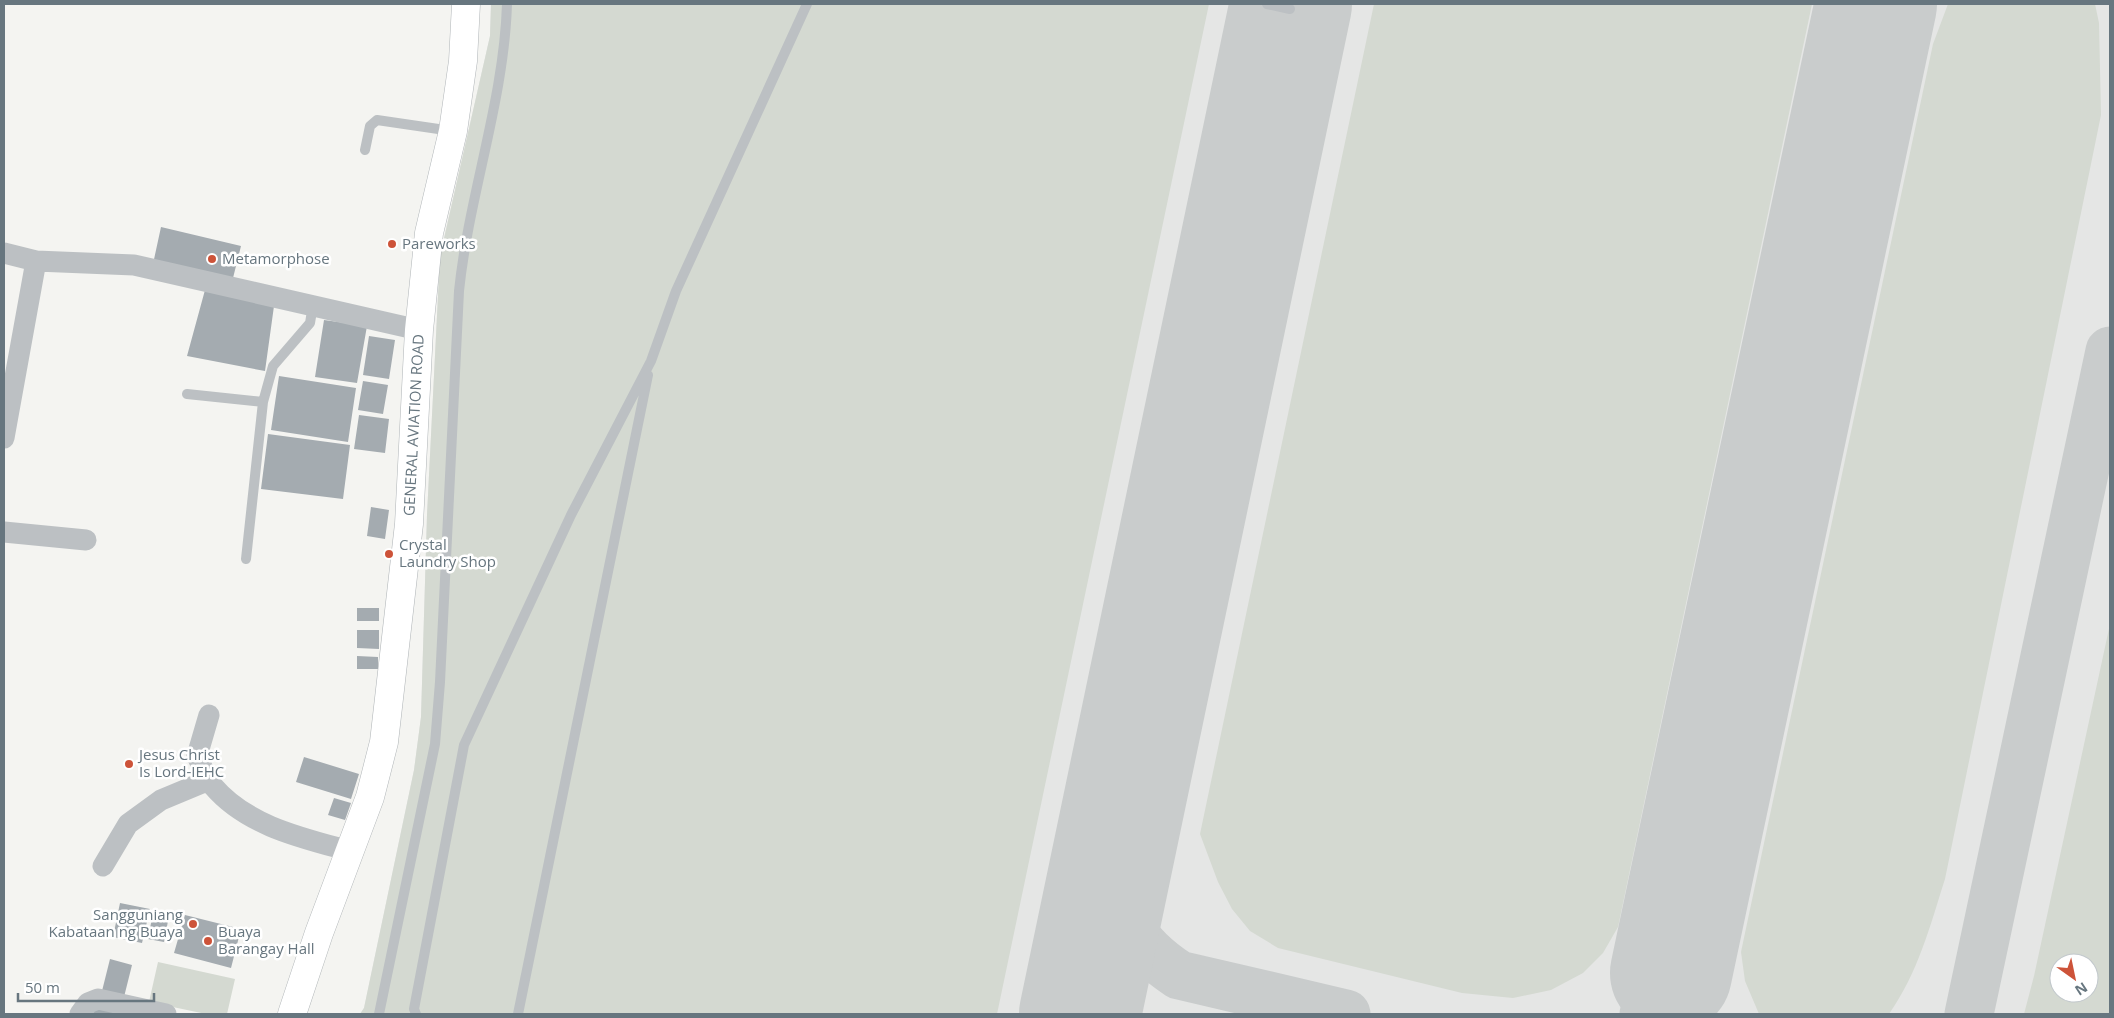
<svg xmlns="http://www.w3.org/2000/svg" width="2114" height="1018" font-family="'Open Sans',sans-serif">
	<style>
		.built { fill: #e5e6e5; fill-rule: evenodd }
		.green { fill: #d4d9d1; fill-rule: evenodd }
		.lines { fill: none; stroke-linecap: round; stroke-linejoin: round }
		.taxiway { stroke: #c9cccc; stroke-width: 49 }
		.runway { stroke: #c9cccc; stroke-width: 122 }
		.building { fill: #a4abb0 }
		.secondary-casing { stroke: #afb4b7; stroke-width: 29 }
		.service { stroke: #bcc0c3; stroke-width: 10 }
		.minor { stroke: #bcc0c3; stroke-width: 21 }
		.secondary { stroke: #fff; stroke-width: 28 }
		.poi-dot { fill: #cd5339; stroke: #fff; stroke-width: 2 }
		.labels { text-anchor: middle; stroke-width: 5; stroke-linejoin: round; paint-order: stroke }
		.poi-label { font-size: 15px; fill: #67767f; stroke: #fff; text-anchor: start }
		.street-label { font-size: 15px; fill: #67767f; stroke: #fff }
	</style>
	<rect width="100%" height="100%" fill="#f4f4f1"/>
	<!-- built -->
	<path class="built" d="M491 4H2110V1014H360L364 1008 414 770 421 717 427 515 440 256 490 36ZM2059 963H2089V993H2059Z"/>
	<!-- green -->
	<path class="green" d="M491 4H1209L997 1014H360L364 1008 414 770 421 717 427 515 440 256 490 36Z
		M1374 4H1812L1618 927 1603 953 1583 973 1551 990 1513 998 1462 993 1278 948 1250 931 1232 909 1218 882 1200 834Z
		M1948 4H2095L2099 23 2101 115 1945 879C1930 926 1918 973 1889 1014H1759L1745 981 1741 952 1933 44Z
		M2110 624V1014H2024L2034 976ZM2059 963H2089V993H2059Z
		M158 962 235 979 227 1014H206L149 1002Z"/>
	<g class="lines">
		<!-- taxiway -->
		<path class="taxiway" d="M1114 851C1114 911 1129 942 1179 975L1346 1014
			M1644 1014 1671 973
			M1969 1014 2110 351"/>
		<!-- runway -->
		<path class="runway" d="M1671 973 1876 4
			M1080 1014 1291 4"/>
	</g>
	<!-- building -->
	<path class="building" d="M161 227 241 246 232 282 153 264Z
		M205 290 274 306 265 371 187 356Z
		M324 320 367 326 357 383 315 377Z
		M369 336 395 340 389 379 363 375Z
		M279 376 356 388 348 442 271 430Z
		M363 381 388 385 383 414 358 410Z
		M359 415 389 419 385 453 354 449Z
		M268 434 350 445 343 499 261 489Z
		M371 507 389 510 385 539 367 536Z
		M357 608H379V621H357Z
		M357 630H379V649L357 648Z
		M357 656 378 657V669H357Z
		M304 757 359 774 351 799 296 782Z
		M334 798 351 803 345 820 328 815Z
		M120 903 150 909 142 943 113 937Z
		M185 915 241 929 231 968 174 953Z
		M152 918 168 921 164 942 148 939Z
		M110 959 132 965 124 997 102 991Z
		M90 1004 130 1014H88Z"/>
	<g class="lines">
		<defs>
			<path id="secondary" d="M292 1014 319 933 370 797 384 742 409 524 419 330 429 233 453 131 463 61 466 4"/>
		</defs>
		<!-- secondary casing -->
		<use href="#secondary" class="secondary-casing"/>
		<!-- service -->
		<path class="service" d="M1267 4 1290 9
			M365 150 370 126 377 120 452 131
			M187 394 263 402
			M246 559 263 402 273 366 310 323 313 305
			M379 1014 435 744 440 682 459 291C469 194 504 101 507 4
			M416 1014 414 1009 464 745 571 515 651 361 676 291 807 4
			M518 1014 648 375"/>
		<!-- minor -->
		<path class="minor" d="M4 253 36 261 134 265 419 330
			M4 438 36 261
			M4 532 86 540
			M209 715 197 756C202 765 205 778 213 786 247 826 302 838 350 851
			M103 866 128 824 161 800 209 780
			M80 1014 88 1003 98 999 166 1014"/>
		<!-- secondary -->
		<use href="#secondary" class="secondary"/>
	</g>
	<!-- markers -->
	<g class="poi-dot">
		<circle cx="392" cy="244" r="5"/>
		<circle cx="212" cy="259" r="5"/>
		<circle cx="389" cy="554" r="5"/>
		<circle cx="129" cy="764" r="5"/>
		<circle cx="193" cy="924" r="5"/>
		<circle cx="208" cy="941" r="5"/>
	</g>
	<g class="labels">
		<!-- poi labels -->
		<g class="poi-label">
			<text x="402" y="249">Pareworks</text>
			<text x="222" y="264">Metamorphose</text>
			<text x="399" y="550">Crystal<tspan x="399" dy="17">Laundry Shop</tspan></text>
			<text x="139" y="760">Jesus Christ<tspan x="139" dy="17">Is Lord-IEHC</tspan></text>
			<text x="183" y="920" text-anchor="end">Sangguniang<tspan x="183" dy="17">Kabataan ng Buaya</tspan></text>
			<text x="218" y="937">Buaya<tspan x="218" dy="17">Barangay Hall</tspan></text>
		</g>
		<!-- street labels -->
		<g class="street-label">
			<text transform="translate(414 425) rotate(-87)" y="5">GENERAL AVIATION ROAD</text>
		</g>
	</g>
	<!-- border -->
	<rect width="2114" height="1018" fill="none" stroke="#67767f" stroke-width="10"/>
	<!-- north arrow -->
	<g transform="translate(2074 978) rotate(147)"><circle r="24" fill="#ffffff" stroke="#c2c8cc"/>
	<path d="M0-4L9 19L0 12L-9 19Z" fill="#cd5339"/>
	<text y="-8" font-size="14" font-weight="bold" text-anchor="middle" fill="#67767f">N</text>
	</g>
	<!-- scale -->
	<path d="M18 993v8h136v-8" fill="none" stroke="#67767f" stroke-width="2.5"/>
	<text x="25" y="993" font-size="15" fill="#67767f" stroke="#ffffff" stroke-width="4" paint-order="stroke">50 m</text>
</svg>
